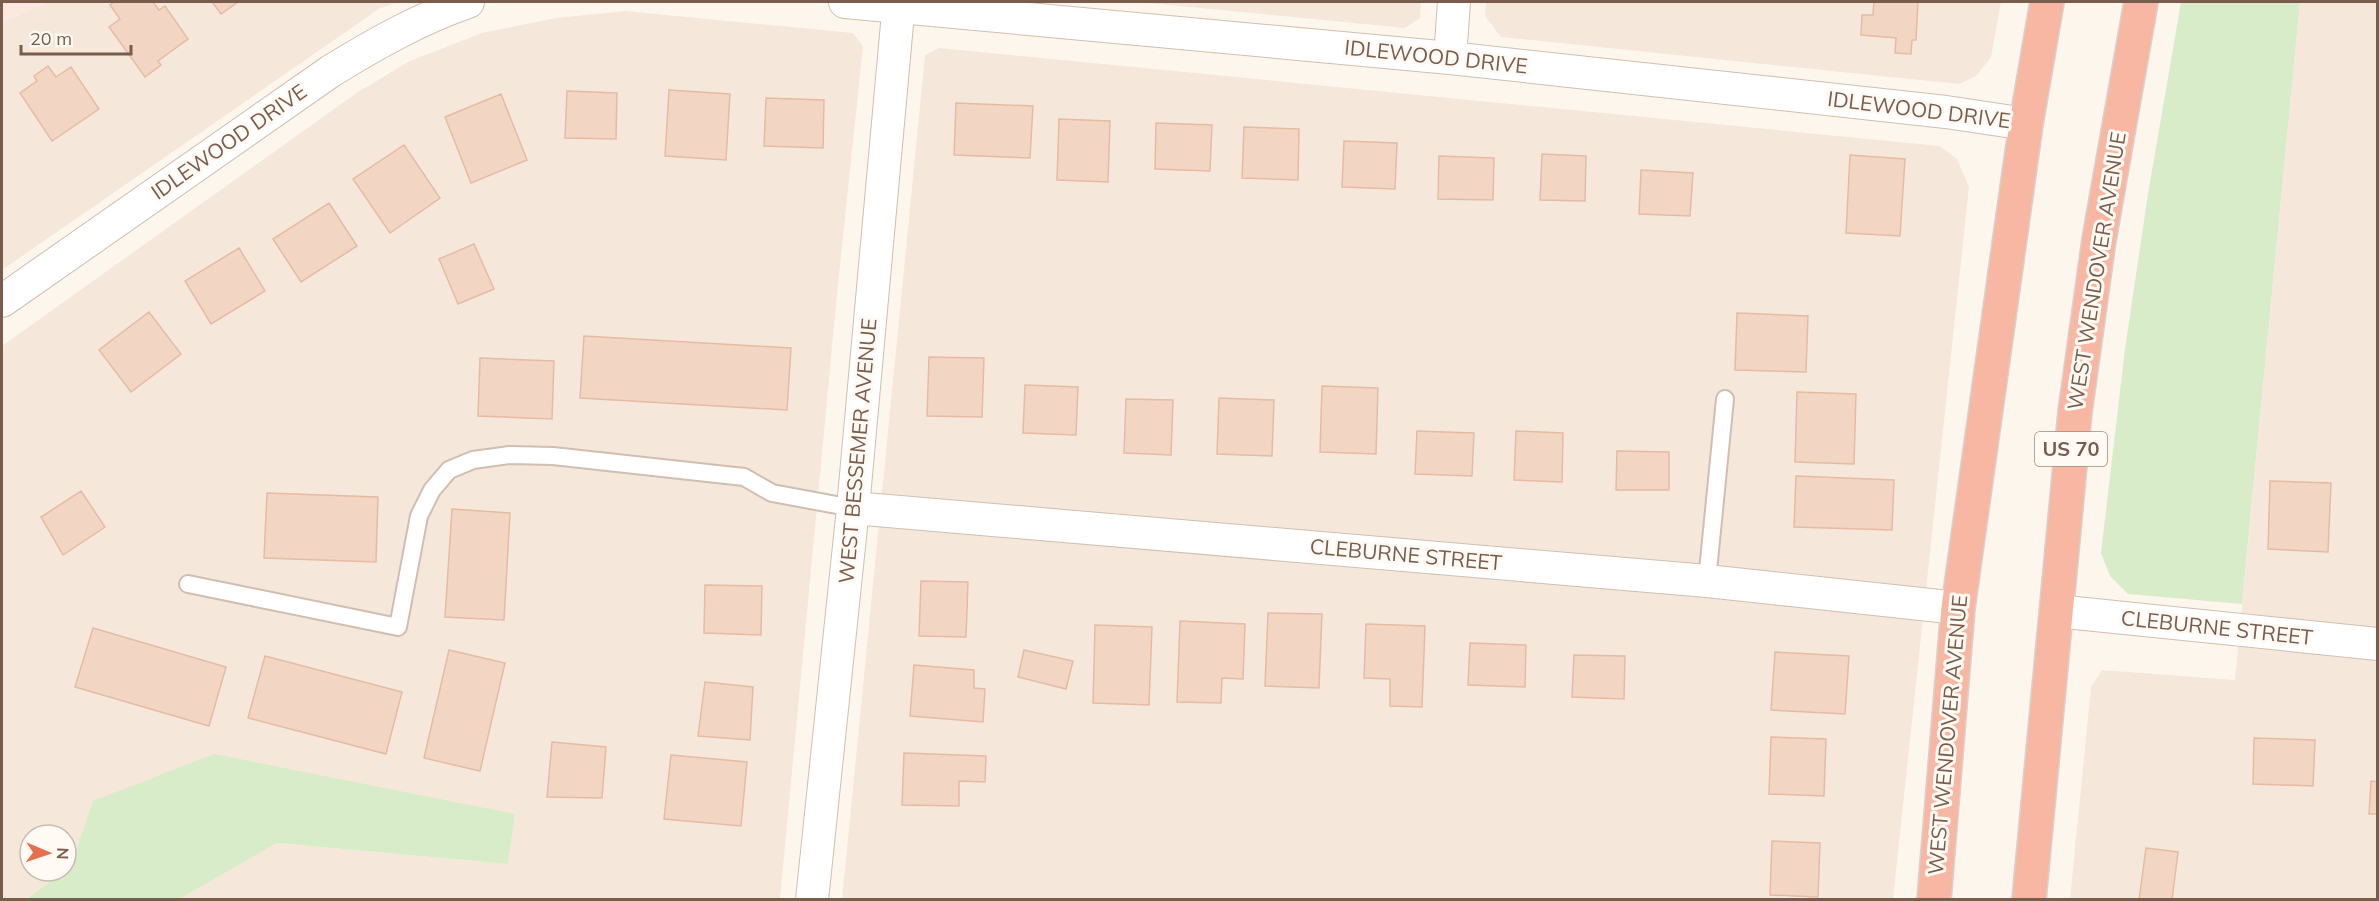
<svg xmlns="http://www.w3.org/2000/svg" width="2379" height="901" font-family="Mulish,sans-serif">
	<style>
		.residential { fill: #f5e8da }
		.commercial { fill: #fde8e0 }
		.green { fill: #d8ecc9 }
		.building { fill: #f3d5c3; stroke: #e6bba3; stroke-width: 1.5 }
		.lines { fill: none; stroke-linecap: round; stroke-linejoin: round }
		.lane-casing { stroke: #d1beb0; stroke-width: 20 }
		.street-casing { stroke: #d1beb0; stroke-width: 34 }
		.highway-casing { stroke: #dad1cd; stroke-width: 36 }
		.lane { stroke: #fff; stroke-width: 16 }
		.street { stroke: #fff; stroke-width: 32 }
		.highway { stroke: #f7b7a3; stroke-width: 33 }
		.labels { text-anchor: middle; stroke-width: 6; stroke-linejoin: round; paint-order: stroke }
		.shield { fill: #fffaf3; stroke: #a28b7f; stroke-width: 1.5 }
		.shield-label { font-size: 20px; font-weight: bold; fill: #7a5c4d }
		.street-label { font-size: 21px; fill: #7a5c4d; stroke: #fffaf3 }
	</style>
	<rect width="100%" height="100%" fill="#fdf6ec"/>
	<!-- residential -->
	<path class="residential" d="M49 2H397L379 9 2 270V22Z
		M1138 2H1421L1420 18 1405 28Z
		M1486 2H2001L1991 57 1976 76 1959 84 1501 37 1485 16Z
		M2300 2H2377V899L2070 900 2091 687 2102 670 2235 680Z
		M625 11 853 33 863 46 837 294 780 899H180L277 843 508 864 515 814 71 866 66 870V835H30V871H65L27 899H2V346L358 92 410 61 482 33 556 18Z
		M939 48 1940 146 1957 159 1969 187 1893 899 842 900 925 55Z"/>
	<!-- commercial -->
	<path class="commercial" d="M2 2H49L2 22Z"/>
	<!-- green -->
	<path class="green" d="M2181 2H2300L2242 604 2128 594 2110 576 2101 553 2125 349 2148 194Z
		M214 754 515 814 508 864 277 843 180 899H27L71 866 93 801Z"/>
	<!-- building -->
	<path class="building" d="M114 2H153L159 10 165 6 188 39 158 61 161 65 145 77 109 27 120 19 110 5Z
		M212 2H238L221 14Z
		M1874 2H1918L1916 40H1912L1911 54 1895 53 1896 38 1861 35 1862 15H1873Z
		M48 66 56 77 71 67 99 109 52 141 20 93 37 81 34 76Z
		M669 90 730 94 726 160 665 156Z
		M567 91 617 93 616 139 565 138Z
		M501 94 527 160 471 183 445 117Z
		M766 98 824 100 823 148 764 146Z
		M956 103 1033 106 1030 158 954 155Z
		M1059 119 1110 121 1108 182 1057 180Z
		M1156 123 1212 125 1210 171 1155 169Z
		M1244 127 1299 129 1298 180 1242 178Z
		M1344 141 1397 143 1395 189 1342 187Z
		M404 145 440 198 390 233 353 179Z
		M1542 154 1586 156 1585 201 1540 200Z
		M1850 155 1905 159 1900 236 1846 233Z
		M1439 156 1494 158 1493 200 1438 199Z
		M1641 170 1693 173 1690 216 1639 214Z
		M329 203 357 246 301 282 273 239Z
		M474 244 494 289 458 304 439 259Z
		M239 248 265 291 211 324 185 281Z
		M149 312 181 354 131 392 99 350Z
		M1737 313 1808 316 1806 372 1735 370Z
		M584 336 791 348 787 410 580 398Z
		M929 357 984 358 982 417 927 416Z
		M480 358 554 361 552 419 478 416Z
		M1025 385 1078 387 1076 435 1023 433Z
		M1322 386 1378 388 1376 454 1320 452Z
		M1797 392 1856 394 1854 464 1795 462Z
		M1219 398 1274 400 1272 456 1217 454Z
		M1126 399 1173 400 1171 455 1124 453Z
		M1417 431 1474 433 1472 476 1415 474Z
		M1516 431 1563 433 1562 482 1514 480Z
		M1617 451 1669 452V490H1616Z
		M1796 476 1894 480 1892 530 1794 527Z
		M2270 481 2331 483 2328 552 2268 549Z
		M81 491 105 527 63 555 41 517Z
		M267 493 378 497 376 562 264 558Z
		M452 509 510 513 504 620 445 617Z
		M921 581 968 582 966 637 919 636Z
		M705 585 762 586 761 635 704 633Z
		M1268 613 1322 614 1319 688 1265 686Z
		M1180 621 1245 624 1243 679 1222 678 1221 703 1177 702Z
		M1366 624 1425 626 1422 707 1390 706V679L1364 678Z
		M1095 625 1152 627 1149 705 1093 703Z
		M93 628 226 667 209 726 75 687Z
		M1470 643 1526 645 1525 687 1468 685Z
		M449 650 505 663 480 771 424 758Z
		M1024 650 1073 661 1066 689 1018 677Z
		M1775 652 1849 656 1845 714 1771 710Z
		M1574 655 1625 656 1624 699 1572 697Z
		M265 656 402 692 386 754 248 718Z
		M914 665 974 670V688L985 689 983 722 910 716Z
		M705 682 753 687 750 740 698 736Z
		M1771 737 1826 739 1824 796 1769 794Z
		M2254 738 2315 740 2313 786 2253 784Z
		M552 742 606 747 602 798 547 797Z
		M904 753 986 756 985 782 959 781V806L902 805Z
		M671 755 747 762 741 826 664 819Z
		M2371 781 2378 782V814H2369Z
		M1772 841 1820 843 1818 897 1770 895Z
		M2146 848 2178 852 2172 900H2139Z"/>
	<g class="lines">
		<defs>
			<path id="lane" d="M1707 581 1725 399
				M188 584 398 627 419 516 432 490 449 470 473 460 510 455 553 456 744 477 772 493 853 508"/>
			<path id="street" d="M845 2 1450 58 1946 112 2026 124
				M1450 58 1454 2
				M2 301 331 71C375 44 419 19 468 2
				M853 508 1707 581 1958 608
				M2056 611 2378 644
				M812 900 853 508 899 2"/>
			<path id="highway" d="M1934 900 1958 608 2026 124 2047 2
				M2029 900 2075 412 2099 240 2141 2"/>
		</defs>
		<!-- lane casing -->
		<use href="#lane" class="lane-casing"/>
		<!-- street casing -->
		<use href="#street" class="street-casing"/>
		<!-- highway casing -->
		<use href="#highway" class="highway-casing"/>
		<!-- lane -->
		<use href="#lane" class="lane"/>
		<!-- street -->
		<use href="#street" class="street"/>
		<!-- highway -->
		<use href="#highway" class="highway"/>
	</g>
	<g class="labels">
		<!-- shield labels -->
		<rect class="shield" x="2035" y="432" width="72" height="34" rx="4.5"/>
		<g class="shield-label">
			<text x="2071" y="456">US 70</text>
		</g>
		<!-- street labels -->
		<g class="street-label">
			<text transform="translate(1436 57) rotate(6)" y="7">IDLEWOOD DRIVE</text>
			<text transform="translate(1919 110) rotate(7)" y="7">IDLEWOOD DRIVE</text>
			<text transform="translate(229 142) rotate(-35)" y="7">IDLEWOOD DRIVE</text>
			<text transform="translate(2097 271) rotate(-81)" y="7">WEST WENDOVER AVENUE</text>
			<text transform="translate(858 451) rotate(-85)" y="7">WEST BESSEMER AVENUE</text>
			<text transform="translate(1406 555) rotate(5)" y="7">CLEBURNE STREET</text>
			<text transform="translate(2217 628) rotate(6)" y="7">CLEBURNE STREET</text>
			<text transform="translate(1948 735) rotate(-85)" y="7">WEST WENDOVER AVENUE</text>
		</g>
	</g>
	<!-- border -->
	<rect width="2379" height="901" fill="none" stroke="#7a5c4d" stroke-width="6"/>
	<!-- north arrow -->
	<g transform="translate(48 853) rotate(92)"><circle r="28" fill="#fffaf3" stroke="#cabbb1" stroke-width="1.5"/>
	<path d="M0-4.5L10 22L0 15L-10 22Z" fill="#e76f51"/>
	<text y="-9" font-size="16" font-weight="bold" text-anchor="middle" fill="#7a5c4d">N</text>
	</g>
	<!-- scale -->
	<path d="M21 45v9h110v-9" fill="none" stroke="#7a5c4d" stroke-width="3"/>
	<text x="30" y="45" font-size="18" fill="#7a5c4d" stroke="#fffaf3" stroke-width="4.5" paint-order="stroke">20 m</text>
</svg>
